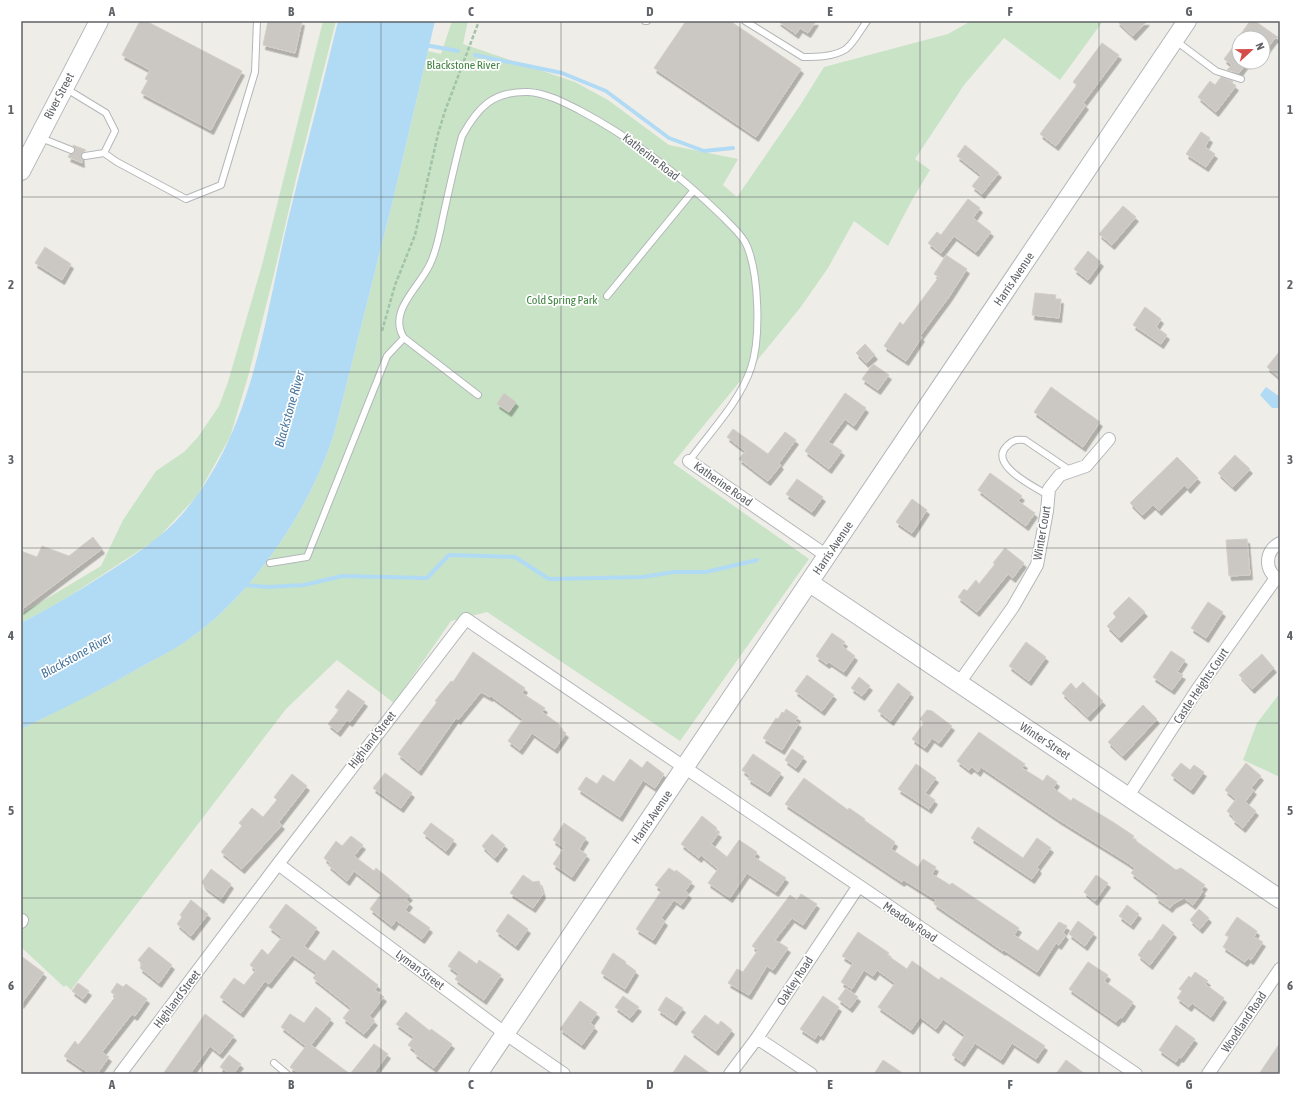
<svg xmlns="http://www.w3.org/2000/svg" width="1301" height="1095" font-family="'Asap Condensed',sans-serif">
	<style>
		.green { fill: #c9e3c7 }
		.water { fill: #b1dbf5 }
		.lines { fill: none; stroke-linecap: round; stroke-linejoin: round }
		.stream { stroke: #b1dbf5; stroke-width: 4 }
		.building { fill: #cbc8c4; stroke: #d3cec6; filter: url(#shadow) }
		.lane-casing { stroke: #b4b7ba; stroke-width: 8 }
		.street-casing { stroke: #b4b7ba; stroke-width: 14 }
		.secondary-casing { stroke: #b3b6ba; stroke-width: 20 }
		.path { stroke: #a1c3a9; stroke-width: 2.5; stroke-dasharray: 4 2; stroke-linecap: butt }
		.lane { stroke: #fff; stroke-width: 6 }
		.street { stroke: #fff; stroke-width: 12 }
		.secondary { stroke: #fff; stroke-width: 18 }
		.grid { fill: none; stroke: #5f6266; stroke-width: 1; stroke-opacity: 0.55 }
		.labels { text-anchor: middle; stroke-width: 3.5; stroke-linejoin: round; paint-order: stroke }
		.park-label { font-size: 12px; fill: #418341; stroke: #fff }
		.street-label { font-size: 12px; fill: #5f6266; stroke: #fff }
		.water-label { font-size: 13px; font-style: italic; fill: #4c789d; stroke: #fff }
		.neatline { fill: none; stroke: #5f6266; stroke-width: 1.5 }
		.grid-label { font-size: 13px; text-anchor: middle; font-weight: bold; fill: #5f6266 }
	</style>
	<defs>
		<filter id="shadow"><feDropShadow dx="2.5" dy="4.5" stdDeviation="0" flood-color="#0004"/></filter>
	</defs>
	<rect width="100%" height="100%" fill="#efede7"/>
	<!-- green -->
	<path class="green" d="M323 21H336L296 179 274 274 249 373 230 437 197 496 157 539 62 601 21 623V614L101 566 123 520 156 471 184 452 198 437 219 406 228 382 262 265Z
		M452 21H468L463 44 575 82 608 100 669 145 738 159 723 185 737 197 801 104 824 67 948 34 971 21H1103L1060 80 1004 38 964 85 915 159 930 170 912 200 888 246 854 221 828 268 800 308 673 463 809 559 680 741 487 612 451 621 394 703 337 660 286 709 71 990 66 985 64 987 21 947V729C65 707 109 685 152 661 164 654 177 647 189 639 253 595 313 505 335 430L394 196 428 51 441 54Z
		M1280 693V777L1243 760 1257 723Z"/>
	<!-- water -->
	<path class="water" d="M338 21H435L394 196 335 430C313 505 253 595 189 639 177 648 163 655 150 662 108 686 65 708 21 729V623C50 608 77 592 105 574 133 556 162 538 184 512 253 430 264 321 288 220 304 154 322 88 338 21Z
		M1266 387 1280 397V406L1278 408H1272L1260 395Z"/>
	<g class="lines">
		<!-- stream -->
		<path class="stream" d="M425 45 458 51
			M475 55 562 73 606 91 669 138 704 151 733 148
			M243 585 268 587 304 585 342 576 427 578 449 555 515 557 549 579 643 577 674 572H706L757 560"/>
	</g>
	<!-- building -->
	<path class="building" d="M140 21H146L242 71 211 130 141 93 148 80 145 79 150 70 122 55Z
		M268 21H302L295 53 263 45Z
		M686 21H730L801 69 756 137 654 68Z
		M778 21H816L808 33 800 28 796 34Z
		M1117 21H1147L1133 36Z
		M1250 21H1255L1279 38H1275L1263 54V38H1238Z
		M1239 39V62H1247L1239 73 1227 70 1232 65 1224 59Z
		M1102 43 1119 55 1083 103 1086 105 1056 146 1040 134 1077 85 1073 82Z
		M1221 77 1233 81 1232 83 1236 86 1216 112 1198 97 1210 81 1215 85Z
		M1201 132 1210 138 1205 147 1215 154 1206 167 1186 154Z
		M73 145 86 150 81 154 82 163 68 157 70 154 75 152Z
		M965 145 999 173 982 194 972 186 981 175 957 156Z
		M968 199 980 208 973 218 991 232 976 252 954 236 941 253 928 243 937 232 941 235Z
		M1123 206 1136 217 1112 245 1099 234Z
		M45 247 71 264 62 280 35 263Z
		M1088 251 1101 262 1088 280 1074 269Z
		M946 255 967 269 949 297 920 336 922 337 906 361 884 346 900 322 903 325 939 277 934 274Z
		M1035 293 1056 295 1055 299H1061L1059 318 1032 315Z
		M1145 307 1161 319 1156 327 1167 335 1161 344 1133 325Z
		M865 344 875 355 866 363 856 353Z
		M1280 351V378L1267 367Z
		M873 364 889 375 878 390 862 379Z
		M1051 387 1100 422 1083 447 1034 412Z
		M504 393 516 402 509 412 497 404Z
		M845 393 866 408 854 426 845 419 828 442 842 451 829 469 805 451Z
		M733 429 768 454 785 432 796 440 779 463 781 465 768 481 739 459 745 451 727 437Z
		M1235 455 1250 469 1233 487 1218 473Z
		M1177 457 1198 478 1188 489 1185 485 1159 511 1153 505 1142 515 1130 503Z
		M990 473 1022 496 1018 501 1035 513 1026 526 978 490Z
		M797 479 823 497 812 512 786 494Z
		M912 499 927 510 912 533 896 522Z
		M93 537 102 549 21 610V551L37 557 42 546 69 556Z
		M1247 539 1250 575 1229 576 1226 540Z
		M1005 548 1024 563 1013 578 1008 574 977 612 958 597 964 589 967 591 976 580 979 584 995 564 993 563Z
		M1129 597 1145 612 1119 638 1107 626 1116 617 1113 613Z
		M1208 602 1223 612 1206 638 1191 628Z
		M832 633 845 642 842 646 855 656 844 672 829 662 827 664 816 656Z
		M1026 642 1046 657 1029 681 1009 666Z
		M1171 651 1185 660 1177 672 1183 675 1172 690 1153 677Z
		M473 652 525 688 522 693 545 708 542 712 560 725 559 728 566 733 555 749 532 733 520 750 508 741 523 719 491 696 490 697 481 692 458 720 456 718 419 771 398 754 437 702 435 701 451 681 453 682Z
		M1262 654 1274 668 1252 689 1239 675Z
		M807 675 834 695 822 711 795 691Z
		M859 677 870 686 862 696 851 688Z
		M1083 682 1103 701 1088 717 1062 693 1071 683 1076 689Z
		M898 683 911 693 891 721 878 711Z
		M348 690 365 702 350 722 347 720 338 732 328 724 339 710 335 707Z
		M1143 705 1157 719 1123 756 1108 742Z
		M786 709 798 717 795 721 799 723 782 750 763 738 776 718 778 719 782 712 784 713Z
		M927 710 932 711 952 726 939 743 932 738 925 748 912 739 924 723 920 719Z
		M979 732 1025 764 1022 768 1043 781 1047 775 1057 782 1053 788 1071 801 1073 798 1113 822 1134 836 1132 838 1176 870 1181 868 1205 885 1201 890 1203 891 1193 905 1184 898 1173 904 1170 908 1156 898 1159 894 1131 873 1135 868 1125 861 1059 820 981 767 978 772 972 767 969 770 957 761Z
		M792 749 804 757 796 768 785 760Z
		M753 754 781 773 768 792 748 779 750 776 742 770Z
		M630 759 642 768 647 761 664 774 655 788 643 780 620 817 578 789 586 777 597 784 603 775 614 782Z
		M1181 763 1190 770 1194 765 1204 772 1191 790 1171 775Z
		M1246 763 1261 776 1251 788 1254 790 1245 802 1256 811 1243 828 1232 819 1234 817 1227 811 1236 799 1225 790Z
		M916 764 936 778 925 793 935 800 929 809 898 789Z
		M385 773 412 793 401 808 373 788Z
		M292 774 307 786 279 822 282 825 242 869 221 852 242 826 239 823 252 808 263 817 277 800 274 797Z
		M804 778 848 810 849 808 865 819 864 820 895 842 891 849 918 867 923 859 936 867 932 874 950 885 952 883 1019 928 1014 935 1038 951 1059 922 1067 926 1063 933 1066 935 1059 945 1056 943 1037 972 1004 950 1003 951 934 904 936 900 904 880 902 882 785 804Z
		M702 816 717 828 715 830 719 833 711 844 727 857 739 840 757 852 754 857 786 878 776 892 747 873 730 898 708 883 718 869 701 855 699 858 681 844Z
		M431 823 454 840 446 851 423 833Z
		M564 823 586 838 579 849 587 855 572 877 553 864 564 848 553 840Z
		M978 827 1023 858 1037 838 1051 848 1037 867 1039 869 1032 879 971 838Z
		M492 834 505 845 495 858 482 846Z
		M351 836 363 845 354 856 374 871 376 868 410 896 406 900 410 903 405 910 430 928 422 939 396 920 392 926 370 909 382 893 354 871 347 881 328 865 330 863 324 858 336 841 342 846Z
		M669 868 675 872 676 870 692 882 685 891 689 894 681 905 674 900 661 918 665 921 653 940 636 929 662 890 655 885Z
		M211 869 231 884 221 899 205 887 202 882Z
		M523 875 533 882 539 881 543 894 533 908 510 893Z
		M1096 875 1108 883 1095 901 1084 892Z
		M801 894 817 904 803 925 792 918 775 940 788 948 773 970 767 966 749 995 728 983 737 969 743 972 758 950 752 946 790 895 797 900Z
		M191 900 208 914 191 936 177 924 182 917 180 915Z
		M286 904 317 928 304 946 325 961 333 950 378 985 375 990 384 997 369 1016 375 1021 364 1034 343 1018 351 1008 313 978 317 973 292 955 269 984 265 981 241 1013 220 997 234 978 244 985 256 970 250 965 262 949 268 955 282 937 269 927Z
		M1127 905 1139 914 1131 925 1119 916Z
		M1199 909 1209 918 1200 929 1190 920Z
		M508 914 528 929 516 946 496 931Z
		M1237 917 1257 931 1254 937 1263 942 1251 960 1248 958 1245 962 1223 947 1229 937 1225 935Z
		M1078 921 1094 933 1085 946 1069 934Z
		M1163 924 1174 933 1150 965 1138 955 1149 940 1151 941Z
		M858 932 889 953 887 955 907 969 912 961 939 980 941 977 1045 1046 1036 1059 1012 1043 1001 1060 975 1043 962 1062 952 1055 965 1035 943 1019 936 1029 920 1017 911 1030 878 1007 895 983 877 970 873 976 864 970 852 989 841 982 853 963 842 956Z
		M149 947 172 965 159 983 140 968 142 964 138 960Z
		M459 951 477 964 479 960 501 975 484 1000 455 979 459 974 448 966Z
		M613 953 626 962 625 963 636 971 625 989 601 973Z
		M21 956 44 973 21 1004Z
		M1088 962 1108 975 1104 981 1133 1002 1122 1018 1120 1017 1116 1022 1069 989Z
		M1195 972 1208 981 1205 984 1224 998 1211 1017 1192 1003 1189 1007 1177 998 1182 991 1179 989 1189 976 1191 978Z
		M78 983 89 991 83 999 72 991Z
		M117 983 123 987 126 984 147 999 135 1016 132 1014 102 1052 109 1057 97 1074H90L64 1056 75 1041 78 1045 83 1039 116 996 111 992Z
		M846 988 858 997 850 1008 838 999Z
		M623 996 639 1007 630 1018 615 1007Z
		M823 996 839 1007 821 1036 818 1034 815 1039 800 1029Z
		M666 997 683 1008 674 1021 658 1010Z
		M580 1001 597 1013 590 1023 595 1027 582 1045 560 1029Z
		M316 1007 331 1019 311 1045 350 1074H299L290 1067 306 1046 281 1027 290 1014 304 1023Z
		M406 1012 430 1031 431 1029 452 1044 434 1068 414 1053 416 1051 408 1045 414 1037 396 1024Z
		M205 1014 234 1036 220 1054 210 1046 190 1074H163Z
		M705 1015 718 1025 721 1021 732 1030 716 1051 691 1032Z
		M1176 1025 1195 1039 1181 1058 1179 1057 1176 1062 1159 1050Z
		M1280 1043V1074H1259Z
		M374 1044 388 1054 373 1074H350Z
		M229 1055 241 1064 233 1074H230L220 1067Z
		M685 1055 711 1074H672Z
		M883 1060 904 1074H874Z
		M1066 1060 1085 1074H1056Z"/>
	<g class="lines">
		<defs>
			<path id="lane" d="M645 21H647
				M745 21 803 57C816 57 834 57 846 49 854 43 861 29 867 21
				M1176 41 1216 71 1241 79
				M65 88 106 113 115 131 104 153 85 156
				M41 138 71 150
				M104 153 117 162 186 199 221 185 255 72 257 21
				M607 296 694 190
				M478 395 404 338C387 311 420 287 430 264 437 250 440 232 443 217 449 190 455 162 462 136 478 107 493 91 528 92 546 93 563 102 579 110 632 138 681 176 724 218 731 226 743 235 747 246 759 275 761 338 751 368 739 403 710 432 689 461
				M1048 495C1036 488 989 465 1006 447 1012 440 1017 439 1025 440L1071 471
				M270 563 307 557 387 356 404 338
				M274 1063 287 1074"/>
			<path id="street" d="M689 461 827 556
				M1280 543C1264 551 1264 572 1280 580
				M959 683 1013 607 1037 565 1047 511 1049 489 1060 475 1086 466 1109 439
				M1128 796 1197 690 1276 578
				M278 864 506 1034 564 1074
				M21 922 22 920
				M757 1038 811 1074
				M120 1074 278 864 466 619 1136 1074
				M730 1074 757 1038 858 887
				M1208 1074 1280 969"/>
			<path id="secondary" d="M21 171 99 21
				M810 583 1280 899
				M478 1074 1187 21"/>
		</defs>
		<!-- lane casing -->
		<use href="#lane" class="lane-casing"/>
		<!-- street casing -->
		<use href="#street" class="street-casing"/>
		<!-- secondary casing -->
		<use href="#secondary" class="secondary-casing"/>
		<!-- path -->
		<path class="path" d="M382 331 395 285 415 235 438 134 445 111 479 21"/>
		<!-- lane -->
		<use href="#lane" class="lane"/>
		<!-- street -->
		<use href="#street" class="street"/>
		<!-- secondary -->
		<use href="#secondary" class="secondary"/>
	</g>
	<!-- grid -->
	<path class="grid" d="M202 21V1074M381 21V1074M561 21V1074M740 21V1074M920 21V1074M1099 21V1074M21 197H1280M21 372H1280M21 548H1280M21 723H1280M21 898H1280"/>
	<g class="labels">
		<!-- park labels -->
		<g class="park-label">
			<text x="463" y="69">Blackstone River</text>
			<text x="562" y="304">Cold Spring Park</text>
		</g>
		<!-- street labels -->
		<g class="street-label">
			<text transform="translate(59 96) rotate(-62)" y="4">River Street</text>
			<text transform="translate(651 157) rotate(38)" y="4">Katherine Road</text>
			<text transform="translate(1014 279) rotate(-56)" y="4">Harris Avenue</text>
			<text transform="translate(723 484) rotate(35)" y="4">Katherine Road</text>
			<text transform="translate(1042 533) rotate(-80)" y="4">Winter Court</text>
			<text transform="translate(833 548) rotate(-56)" y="4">Harris Avenue</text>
			<text transform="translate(1201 686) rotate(-56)" y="4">Castle Heights Court</text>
			<text transform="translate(372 740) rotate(-52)" y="4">Highland Street</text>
			<text transform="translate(1045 741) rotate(33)" y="4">Winter Street</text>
			<text transform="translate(652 817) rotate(-56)" y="4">Harris Avenue</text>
			<text transform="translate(910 922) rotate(34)" y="4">Meadow Road</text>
			<text transform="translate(420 970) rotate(37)" y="4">Lyman Street</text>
			<text transform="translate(795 981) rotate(-57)" y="4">Oakley Road</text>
			<text transform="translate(177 999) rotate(-53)" y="4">Highland Street</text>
			<text transform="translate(1244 1022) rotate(-56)" y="4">Woodland Road</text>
		</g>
		<!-- water labels -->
		<g class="water-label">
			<text transform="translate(289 409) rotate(-74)" y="5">Blackstone River</text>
			<text transform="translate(76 655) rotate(-29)" y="5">Blackstone River</text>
		</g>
	</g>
	<!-- border -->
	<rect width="1301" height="1095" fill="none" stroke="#ffffff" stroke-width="44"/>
	<!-- north arrow -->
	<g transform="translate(1251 50) rotate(68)"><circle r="19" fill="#ffffff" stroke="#bfc0c2"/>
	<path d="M0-3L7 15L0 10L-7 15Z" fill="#d54b47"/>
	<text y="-6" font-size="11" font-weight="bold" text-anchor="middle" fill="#5f6266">N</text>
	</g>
	<rect x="22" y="22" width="1257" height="1051" class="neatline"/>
	<g class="grid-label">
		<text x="112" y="16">A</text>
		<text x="291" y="16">B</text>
		<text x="471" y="16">C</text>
		<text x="650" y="16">D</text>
		<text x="830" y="16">E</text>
		<text x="1010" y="16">F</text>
		<text x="1189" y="16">G</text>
		<text x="11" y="114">1</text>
		<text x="1290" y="114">1</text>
		<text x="11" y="289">2</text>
		<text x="1290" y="289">2</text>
		<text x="11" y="464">3</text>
		<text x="1290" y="464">3</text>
		<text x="11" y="640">4</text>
		<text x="1290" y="640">4</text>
		<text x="11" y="815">5</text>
		<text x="1290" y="815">5</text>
		<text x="11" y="990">6</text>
		<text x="1290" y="990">6</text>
		<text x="112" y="1089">A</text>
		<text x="291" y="1089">B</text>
		<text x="471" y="1089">C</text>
		<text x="650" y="1089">D</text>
		<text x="830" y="1089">E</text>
		<text x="1010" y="1089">F</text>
		<text x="1189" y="1089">G</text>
	</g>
</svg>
